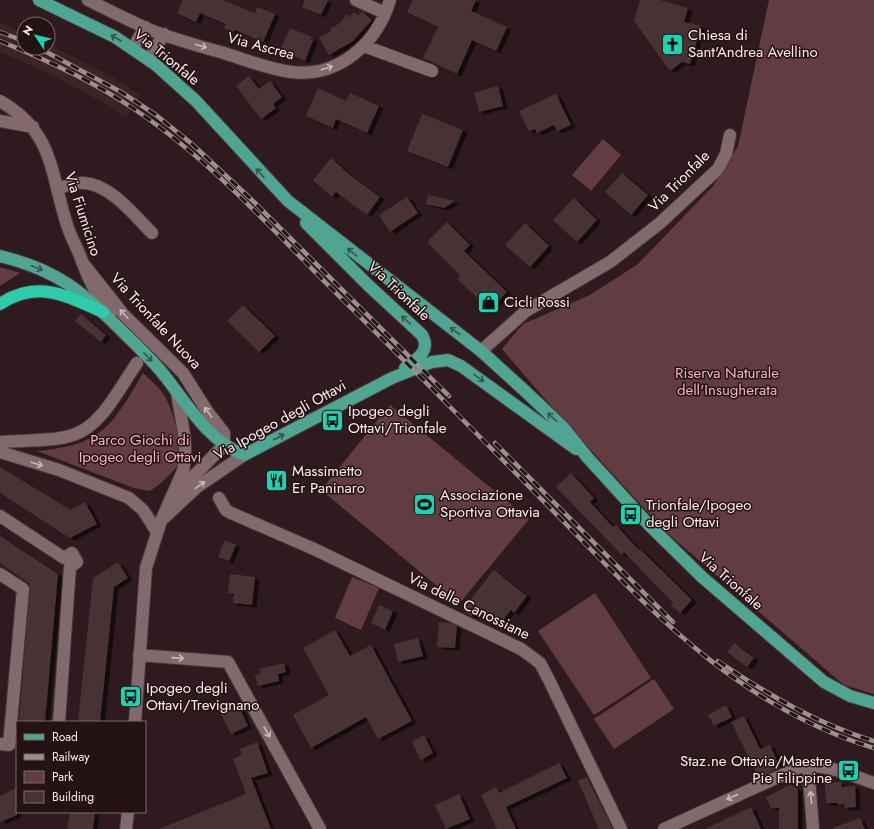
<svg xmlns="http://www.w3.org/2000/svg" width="874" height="829" font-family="Jost,sans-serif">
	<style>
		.built { fill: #3d2227 }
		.green { fill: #623c43 }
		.building { fill: #483236; filter: url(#shadow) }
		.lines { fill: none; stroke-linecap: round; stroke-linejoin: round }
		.minor-casing { stroke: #48383b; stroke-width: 14 }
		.major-casing { stroke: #48383b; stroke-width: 14 }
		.highway-casing { stroke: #48383b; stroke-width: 14 }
		.minor { stroke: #82696d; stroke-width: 12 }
		.major { stroke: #4fa492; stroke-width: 12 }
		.highway { stroke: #2dcbaa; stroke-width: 12 }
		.rail-casing { stroke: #9e8d8f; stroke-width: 4.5 }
		.rail { stroke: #251215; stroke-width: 3; stroke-dasharray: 9; stroke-linecap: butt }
		.oneway { stroke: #38544d }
		.oneway2 { stroke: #cbb8ba }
		.labels { text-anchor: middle; stroke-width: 3; stroke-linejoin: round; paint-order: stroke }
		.poi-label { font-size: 15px; fill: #fbecee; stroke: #251215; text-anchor: start }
		.street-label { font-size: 15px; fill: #fbecee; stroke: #251215 }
		.park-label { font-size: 15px; fill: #f7b5c0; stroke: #251215 }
	</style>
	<defs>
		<filter id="shadow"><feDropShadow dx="4.5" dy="2.5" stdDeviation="0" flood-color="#0009"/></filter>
	</defs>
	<rect width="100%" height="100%" fill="#2f1b1f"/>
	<!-- built -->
	<path class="built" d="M0 23 24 33V48H48V44L107 74 140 95 126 117 102 102 54 76 0 52Z"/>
	<!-- green -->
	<path class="green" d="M769 0H874V694L844 685 665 531 556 412 502 349 523 324 590 295 638 264 713 186 738 146Z
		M603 139 621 155 591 191 572 175Z
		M0 267 20 273 0 286Z
		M143 373C150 380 158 386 164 395 173 410 184 447 179 463 176 470 157 487 150 491L134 488 37 451C103 445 112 426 143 373Z
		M390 405 529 519 459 604 321 490Z
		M352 577 379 588 361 630 335 618Z
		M595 593 651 678 594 715 538 631Z
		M654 679 674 709 614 749 594 719Z"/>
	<!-- building -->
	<path class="building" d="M183 0H222L255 13 257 7 275 14 263 42 235 30 234 32 224 28 226 24 200 13 196 22 177 13Z
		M305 0H328L321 15 302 7Z
		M413 0H476L471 11 507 27 496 51 472 40 457 74 423 58 438 27 407 12Z
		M640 0H660L688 8 684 22 701 26 690 64 682 62 670 71 634 21Z
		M362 11 372 20 353 41 329 55 319 38 331 31 330 29 340 23 347 14 350 17 354 12 358 16Z
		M290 28 312 37 310 41 314 38 305 61 280 50Z
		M249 76 259 89 270 81 282 97 273 104 276 108 261 119 236 86Z
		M498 86 503 106 479 112 474 93Z
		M318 88 346 101 350 93 379 106 367 133 336 119 333 128 306 116Z
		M556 94 571 125 557 131 554 125 537 133 535 129 529 131 519 111Z
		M422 114 463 130 448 167 407 151Z
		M331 158 350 175 380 197 367 215 336 192 332 197 313 180Z
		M622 173 648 195 631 215 605 192Z
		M428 195 455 201 444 208 426 204Z
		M407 197 418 213 390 232 379 215Z
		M574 198 597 220 577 242 553 220Z
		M447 222 470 245 464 251 507 292 490 310 457 279 460 275 427 242Z
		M525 223 549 246 530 267 505 245Z
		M243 305 275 336 259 352 227 321Z
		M81 314 106 335 101 342 75 321Z
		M0 467 71 510 85 502 97 524 70 538 0 493Z
		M571 473 594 498 590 502 613 527 616 525 639 550 640 549 692 600 680 613 671 605 673 603 624 552 622 555 556 487Z
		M0 536 58 574 45 722H19L30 584 0 563Z
		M225 540 236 545 229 561 218 557Z
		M118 562 128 578 114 587 100 722H78L93 578Z
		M494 570 527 596 514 613 511 610 499 625 478 608 471 616 463 609Z
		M230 574 255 577 252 605 233 603 234 594 228 593Z
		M379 605 393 611 385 630 371 623Z
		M439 622 450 623 457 626 455 648 437 647Z
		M335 630 350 656 371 645 412 721 378 739 366 717 311 748 293 715 329 695 303 648Z
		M418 638 423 656 398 662 394 644Z
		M734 643 754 658 747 667 727 652Z
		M284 663 286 672 278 674 279 681 258 686 255 675 260 673 259 669Z
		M726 705 732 717 714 726 708 715Z
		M239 706 248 726 231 734 221 714Z
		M744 716 760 749 770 745 780 768 759 778 731 722Z
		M424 735 433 753 421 760 412 742Z
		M257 742 268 773 251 778 271 829H159L246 794 233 759 242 755 240 749Z
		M559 763 567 778 506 807 516 829H497L481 795 496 787 499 793Z
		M587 777 613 829H599L578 781Z
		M841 782 842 787 855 786 856 807 844 808V804L838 805V803H826L825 783Z
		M790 785 798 789V829H779V808H771L766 797Z
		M17 788V815L0 822V796Z
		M459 794 470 819 446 829 435 805Z
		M751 807 761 829H705Z
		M70 812H95L93 829H67Z
		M860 818 865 829H833V828Z"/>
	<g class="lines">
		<defs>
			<path id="minor" d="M88 0C108 10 128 20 148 29 173 39 198 46 224 53 246 60 268 69 291 72 339 78 377 43 390 0
				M356 0 385 13
				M364 46 432 71
				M133 48 145 27
				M148 59 164 34
				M0 101C54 132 50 172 67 225 71 238 78 249 82 261 89 281 98 298 110 315
				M0 121 33 127
				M57 189C65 186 75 182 84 183 110 184 135 216 152 233
				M82 262 124 315 183 373 207 411 224 433V445L188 482 177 496
				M481 351 526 311 610 262 660 223 718 169 726 154 730 135
				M0 442C22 440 52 442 73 435 102 426 120 387 137 363
				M0 452 59 470 129 498 143 510 157 532
				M219 498 226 510 231 513 314 549 521 649 540 663 548 678 621 829
				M0 516 64 558 72 553 77 562 70 567 59 722
				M165 517 197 487 244 455
				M0 574 23 589 9 745 0 744
				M139 655 228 662 320 829
				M135 722 146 568 161 521 183 471C189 446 181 419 177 393
				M808 766 813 829
				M126 829 128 812
				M664 829 800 767C826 763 850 775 874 783"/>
			<path id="major" d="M39 0 115 37 156 65 196 101 288 201 481 351 525 391 563 427 587 457 650 526 702 577 824 682 850 696 874 703
				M306 223 368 285 422 335C431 351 418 358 405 368
				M0 256C58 270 83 292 124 333 138 347 152 360 164 375 188 405 207 440 244 455L392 378 432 362 448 360 461 366 576 449"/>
			<path id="highway" d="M0 304C38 279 67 296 103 312"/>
		</defs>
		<!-- minor casing -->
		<use href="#minor" class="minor-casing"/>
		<!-- major casing -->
		<use href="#major" class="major-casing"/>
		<!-- highway casing -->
		<use href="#highway" class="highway-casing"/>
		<!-- minor -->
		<use href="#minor" class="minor"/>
		<!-- major -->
		<use href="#major" class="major"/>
		<!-- highway -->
		<use href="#highway" class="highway"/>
		<defs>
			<path id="rail" d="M0 32 24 41
				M0 41C47 60 95 82 137 111 214 163 277 235 343 300 416 372 488 445 560 518 655 615 740 707 874 748
				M39 48 121 92 156 115 192 144 252 200 449 396
				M495 443 673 622
				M718 661C767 694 817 724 874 741"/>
		</defs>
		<!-- rail casing -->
		<use href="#rail" class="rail-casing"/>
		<!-- rail -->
		<use href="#rail" class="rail"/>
	</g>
	<!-- one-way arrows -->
	<defs><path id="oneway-shaft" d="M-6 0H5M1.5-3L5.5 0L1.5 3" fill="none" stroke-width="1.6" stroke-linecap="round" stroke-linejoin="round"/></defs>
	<g class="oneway">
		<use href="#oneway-shaft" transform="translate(116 38) rotate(-150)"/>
		<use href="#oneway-shaft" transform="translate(260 173) rotate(-132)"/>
		<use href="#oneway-shaft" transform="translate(352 252) rotate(-140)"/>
		<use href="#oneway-shaft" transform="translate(37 268) rotate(22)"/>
		<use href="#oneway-shaft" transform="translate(406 320) rotate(-138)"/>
		<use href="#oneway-shaft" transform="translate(455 331) rotate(-143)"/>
		<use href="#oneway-shaft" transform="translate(148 357) rotate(46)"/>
		<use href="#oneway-shaft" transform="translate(479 378) rotate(35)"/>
		<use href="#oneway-shaft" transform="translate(552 417) rotate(-137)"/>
		<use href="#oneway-shaft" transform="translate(279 437) rotate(-27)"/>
	</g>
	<g class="oneway2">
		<use href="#oneway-shaft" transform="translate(201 46) rotate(17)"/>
		<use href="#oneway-shaft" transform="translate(327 68) rotate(-18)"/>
		<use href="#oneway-shaft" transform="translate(124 314) rotate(-132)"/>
		<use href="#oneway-shaft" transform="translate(208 412) rotate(-126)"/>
		<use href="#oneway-shaft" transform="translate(37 464) rotate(17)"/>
		<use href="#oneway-shaft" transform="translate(200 485) rotate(-37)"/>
		<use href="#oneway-shaft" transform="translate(178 658) rotate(4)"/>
		<use href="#oneway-shaft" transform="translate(267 732) rotate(61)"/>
		<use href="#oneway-shaft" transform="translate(732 797) rotate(155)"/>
		<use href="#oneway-shaft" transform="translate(811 797) rotate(-95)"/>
	</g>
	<!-- icons -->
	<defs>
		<symbol id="church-square" viewBox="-11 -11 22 22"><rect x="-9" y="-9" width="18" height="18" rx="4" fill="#1ad5b2" stroke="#251215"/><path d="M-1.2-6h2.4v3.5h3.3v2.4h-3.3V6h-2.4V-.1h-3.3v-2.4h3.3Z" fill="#111"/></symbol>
		<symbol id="shop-square" viewBox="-11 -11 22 22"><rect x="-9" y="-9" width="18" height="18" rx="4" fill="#1ad5b2" stroke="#251215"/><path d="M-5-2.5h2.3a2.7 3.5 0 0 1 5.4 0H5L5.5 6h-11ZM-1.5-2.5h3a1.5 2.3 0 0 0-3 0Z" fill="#111"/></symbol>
		<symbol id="bus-square" viewBox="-11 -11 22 22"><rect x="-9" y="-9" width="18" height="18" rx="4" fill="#1ad5b2" stroke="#251215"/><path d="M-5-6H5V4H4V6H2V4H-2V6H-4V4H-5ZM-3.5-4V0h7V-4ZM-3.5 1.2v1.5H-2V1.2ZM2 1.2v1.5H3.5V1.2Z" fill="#111"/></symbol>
		<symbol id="restaurant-square" viewBox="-11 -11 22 22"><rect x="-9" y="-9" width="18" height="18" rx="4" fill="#1ad5b2" stroke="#251215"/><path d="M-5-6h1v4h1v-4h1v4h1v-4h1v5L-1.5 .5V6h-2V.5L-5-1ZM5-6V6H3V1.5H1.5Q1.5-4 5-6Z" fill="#111"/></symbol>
		<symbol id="stadium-square" viewBox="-11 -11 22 22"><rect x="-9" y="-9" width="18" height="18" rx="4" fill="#1ad5b2" stroke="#251215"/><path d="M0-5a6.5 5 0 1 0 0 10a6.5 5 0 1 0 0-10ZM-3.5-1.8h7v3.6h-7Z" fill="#111"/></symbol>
	</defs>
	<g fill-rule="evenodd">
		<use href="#church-square" x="660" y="32" width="25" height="25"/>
		<use href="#shop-square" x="476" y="290" width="25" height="25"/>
		<use href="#bus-square" x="320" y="408" width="25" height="25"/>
		<use href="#restaurant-square" x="264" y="468" width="25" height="25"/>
		<use href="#stadium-square" x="412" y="492" width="25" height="25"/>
		<use href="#bus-square" x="618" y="502" width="25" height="25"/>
		<use href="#bus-square" x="118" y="684" width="25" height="25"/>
		<use href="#bus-square" x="836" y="758" width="25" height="25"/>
	</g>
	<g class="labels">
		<!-- poi labels -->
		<g class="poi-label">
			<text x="688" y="40">Chiesa di<tspan x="688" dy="17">Sant'Andrea Avellino</tspan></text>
			<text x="504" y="307">Cicli Rossi</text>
			<text x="348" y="416">Ipogeo degli<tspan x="348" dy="17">Ottavi/Trionfale</tspan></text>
			<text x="292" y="476">Massimetto<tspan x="292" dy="17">Er Paninaro</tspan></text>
			<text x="440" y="500">Associazione<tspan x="440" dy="17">Sportiva Ottavia</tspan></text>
			<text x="646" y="510">Trionfale/Ipogeo<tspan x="646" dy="17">degli Ottavi</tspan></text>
			<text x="146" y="693">Ipogeo degli<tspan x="146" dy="17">Ottavi/Trevignano</tspan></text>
			<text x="832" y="766" text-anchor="end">Staz.ne Ottavia/Maestre<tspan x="832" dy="17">Pie Filippine</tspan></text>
		</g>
		<!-- street labels -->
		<g class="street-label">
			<text transform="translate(261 46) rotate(15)" y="5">Via Ascrea</text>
			<text transform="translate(167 57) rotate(39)" y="5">Via Trionfale</text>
			<text transform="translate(679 181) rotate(-45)" y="5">Via Trionfale</text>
			<text transform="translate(83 214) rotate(72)" y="5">Via Fiumicino</text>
			<text transform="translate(399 291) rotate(43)" y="5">Via Trionfale</text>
			<text transform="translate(156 321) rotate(47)" y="5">Via Trionfale Nuova</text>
			<text transform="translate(280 420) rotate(-29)" y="5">Via Ipogeo degli Ottavi</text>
			<text transform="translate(731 581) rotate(41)" y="5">Via Trionfale</text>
			<text transform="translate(469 606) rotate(26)" y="5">Via delle Canossiane</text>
		</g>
		<!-- park labels -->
		<g class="park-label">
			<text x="727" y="378">Riserva Naturale<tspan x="727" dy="17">dell'Insugherata</tspan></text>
			<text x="140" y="445">Parco Giochi di<tspan x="140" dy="17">Ipogeo degli Ottavi</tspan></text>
		</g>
	</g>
	<!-- legend -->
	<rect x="16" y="721" width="130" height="92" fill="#251215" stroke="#7b696c"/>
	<rect x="24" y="734" width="20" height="6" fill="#4fa492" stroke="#7b696c"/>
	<text x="52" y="741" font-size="12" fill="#fbecee">Road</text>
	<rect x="24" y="754" width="20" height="6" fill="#9e8d8f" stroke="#7b696c"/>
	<text x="52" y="761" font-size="12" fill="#fbecee">Railway</text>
	<rect x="24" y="771" width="20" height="12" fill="#623c43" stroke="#7b696c"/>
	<text x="52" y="781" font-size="12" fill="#fbecee">Park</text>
	<rect x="24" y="791" width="20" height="12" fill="#483236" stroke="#7b696c"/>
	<text x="52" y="801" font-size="12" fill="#fbecee">Building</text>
	<!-- north arrow -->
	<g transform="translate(36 36) rotate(305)"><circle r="19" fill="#251215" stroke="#7b696c"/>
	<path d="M0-3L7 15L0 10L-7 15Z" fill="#1ad5b2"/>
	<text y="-6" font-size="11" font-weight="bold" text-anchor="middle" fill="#fbecee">N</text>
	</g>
</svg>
